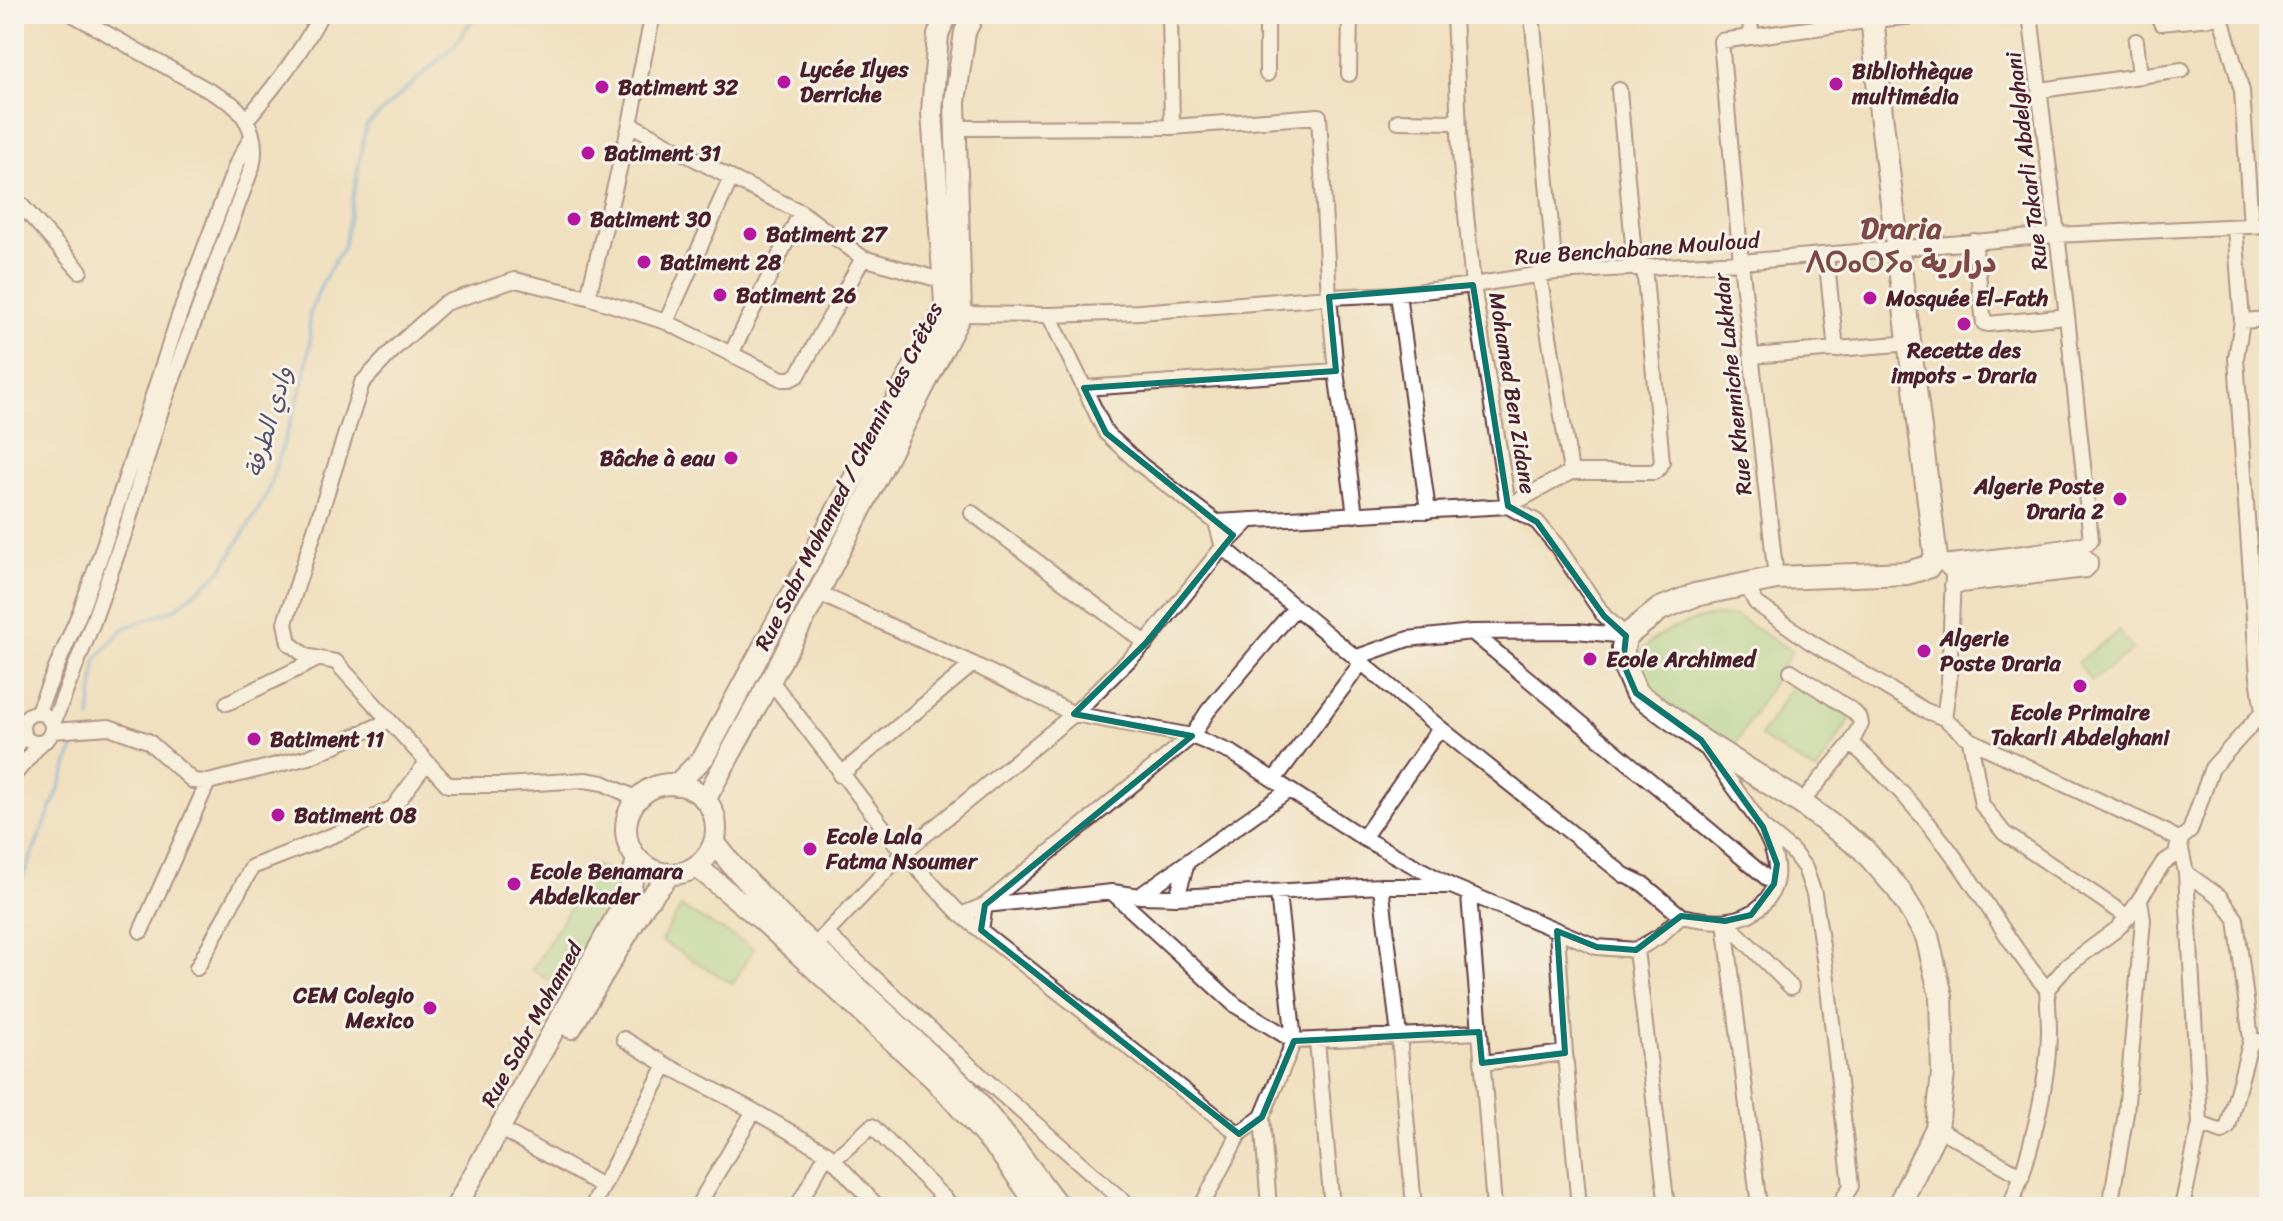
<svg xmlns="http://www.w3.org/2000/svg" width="2283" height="1221" font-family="Sriracha,'Playpen Sans Arabic','Noto Sans Tifinagh',sans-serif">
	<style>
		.green { fill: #95d48a; stroke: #707a5a; stroke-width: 2 }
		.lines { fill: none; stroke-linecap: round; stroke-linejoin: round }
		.stream { stroke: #66a5d9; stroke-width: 4 }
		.street-casing { stroke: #633c41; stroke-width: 18 }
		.secondary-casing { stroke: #633c41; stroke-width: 24 }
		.primary-casing { stroke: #633c41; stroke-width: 26 }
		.street { stroke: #fff; stroke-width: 14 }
		.secondary { stroke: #fff; stroke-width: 20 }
		.primary { stroke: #fff; stroke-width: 22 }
		.marked { fill: none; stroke: #0f766e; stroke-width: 6; stroke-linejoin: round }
		.poi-dot { fill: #b5179e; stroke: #f7f3e8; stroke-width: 3 }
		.labels { text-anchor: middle; stroke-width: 6; stroke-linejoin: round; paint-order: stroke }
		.poi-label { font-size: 22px; font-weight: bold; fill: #4a1f2b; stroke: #f7f3e8; text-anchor: start }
		.street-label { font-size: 22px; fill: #4a1f2b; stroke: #f7f3e8 }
		.water-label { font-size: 24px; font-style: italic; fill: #544e68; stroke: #f7f3e8 }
		.district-label { font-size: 30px; font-weight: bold; fill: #7e4845; stroke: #f7f3e8 }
	</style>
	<rect width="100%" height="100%" fill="#f7f3e8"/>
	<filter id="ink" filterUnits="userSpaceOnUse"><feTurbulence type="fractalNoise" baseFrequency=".0125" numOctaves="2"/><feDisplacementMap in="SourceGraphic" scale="16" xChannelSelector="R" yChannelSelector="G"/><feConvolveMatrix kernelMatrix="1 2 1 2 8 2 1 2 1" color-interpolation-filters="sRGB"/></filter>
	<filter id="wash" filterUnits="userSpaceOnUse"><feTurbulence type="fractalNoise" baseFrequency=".006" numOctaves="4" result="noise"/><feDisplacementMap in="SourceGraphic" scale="32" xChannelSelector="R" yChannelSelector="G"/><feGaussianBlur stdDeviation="1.8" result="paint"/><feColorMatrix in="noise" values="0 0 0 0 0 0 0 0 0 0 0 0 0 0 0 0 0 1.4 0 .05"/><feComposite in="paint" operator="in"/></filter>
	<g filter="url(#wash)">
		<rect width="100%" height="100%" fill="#f0e0c0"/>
		<!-- green -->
		<path class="green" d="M1712 616H1736L1792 651 1732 750C1712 738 1693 725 1673 713 1667 708 1657 704 1652 699 1607 649 1672 625 1712 616Z
			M2119 631 2133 650 2091 681 2078 662Z
			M1794 682 1851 718 1816 772 1760 737Z
			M596 865 627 884 563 989 532 970Z
			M681 907 754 948 733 984 661 941Z"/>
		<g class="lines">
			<!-- stream -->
			<path class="stream" d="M90 719 96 659 124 628 175 609 221 571 267 494 304 380 310 343 309 316 322 283 344 246 366 126 455 45 476 14
				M14 899 58 791 75 744"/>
		</g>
	</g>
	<g filter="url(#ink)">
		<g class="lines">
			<defs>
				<path id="street" d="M1170 14 1172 127
					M1267 14V74
					M1454 14 1460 154 1473 285 1508 506 1537 522 1557 546 1604 616 1626 636
					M1532 14 1555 272
					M1750 14 1751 36
					M2220 14 2242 91 2251 226
					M2161 23 2221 17
					M2136 41 2140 76
					M1349 74 1350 14
					M1619 90 1635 267
					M2041 90 2182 70
					M247 119C275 86 301 53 321 14
					M1398 121 1458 122
					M630 124 731 178 801 212 863 258 944 281
					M956 128 1172 127 1319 116 1329 297 1336 371 1355 515
					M14 197 80 271
					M2235 227 2242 321 2236 358 2258 677 2263 712 2269 737
					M1974 241 1984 323 1988 324 2067 316
					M1826 255 1836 350
					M1539 274 1571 472
					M1398 294 1428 511
					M588 297 630 124 653 14
					M961 314 1049 315 1140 312 1329 297 1398 294 1473 285 1555 272 1741 262 2055 235 2269 225
					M1049 315 1106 433 1141 465 1216 522 1223 547 1440 728 1624 875 1643 884 1681 916
					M2242 321 2269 319
					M666 322 731 178
					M731 354 801 212
					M1751 356 1911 343
					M1084 388 1336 371
					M972 513 1146 643
					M1216 522 1508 506 1571 472H1654L1659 468 1662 462 1644 266
					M1936 558 1943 563C1991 557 2040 552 2088 543L2091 540 2067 316 2030 14
					M1943 563 1953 573 1949 683 1944 718
					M1953 573 2050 561 2055 554
					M1776 578 1741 262 1721 41 1873 20 1937 14
					M1747 586 1756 603 1809 641 1924 710 1944 718 1970 740 2166 832 2179 840 2186 873 2200 1124 2182 1207
					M1952 586 2086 570 2090 566V561L2085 556 2050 561
					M818 593 973 664 1074 714 1192 736 1234 754 1363 838 1451 886 1597 947 1636 950 1660 936 1681 916C1709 922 1740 926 1762 905 1796 870 1762 826 1740 795 1729 780 1718 765 1708 750
					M1472 632 1774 884
					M1357 657 1408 639 1472 632 1577 631 1626 636
					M1791 671 1853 711 1860 719 1861 724 1851 743 1801 803
					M771 681 903 853 961 915 1239 1134
					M227 703 318 659
					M37 713 80 612 100 557 179 316 237 163 252 136
					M22 728a15 15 0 1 1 30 0a15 15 0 1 1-30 0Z
					M52 726 93 622 126 529 160 413 252 167C258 143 251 119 231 103L72 14
					M52 731 109 727 148 741 193 781 208 782 309 757 388 721
					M1970 740 1982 805 2004 833 2128 917
					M1851 743C1887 775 1918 809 1947 847 1982 893 2009 945 2047 989
					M14 749 24 736
					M14 775 42 742
					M840 775 973 664
					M1274 780 1362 662
					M638 799 603 783 585 780 504 785H448L336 662 306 656 289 643 285 623 362 383 396 347 445 303 515 280 588 297 666 322 782 379H790L798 375 863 258
					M1766 830 1792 851 1805 868 1814 894 1827 979 1851 1186 1838 1207
					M1363 838 1440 728
					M2186 873 2220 897 2236 919 2251 1040 2228 1127 2222 1132 2200 1124
					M1381 886 1399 1036 1414 1207
					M1112 892 1235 1005 1294 1041 1479 1032
					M1469 895 1494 1207
					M1139 896 1289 790
					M1177 897 1187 863
					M961 915 985 905 1112 892 1140 896 1177 897 1381 886H1449
					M1725 921 1759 1207
					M1725 921 1791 987
					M981 930 985 905 1192 736 1208 711 1295 608
					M141 931 208 782
					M1557 931 1565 1053 1579 1207
					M827 934 979 1074 1130 1207
					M814 946 903 853 1074 714 1146 643 1223 547 1250 520
					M1636 950 1667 1207
					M197 968 252 867 359 825 393 808 427 762
					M624 1039 666 1065 754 1111 827 1153 878 1207
					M2251 1040 2269 1043
					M1317 1041 1332 1207
					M1482 1063 1565 1053
					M1262 1117 1269 1207
					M1937 1128 2022 1176
					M501 1129 602 1186
					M833 1160 872 1126 953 1207
					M592 1207 666 1065
					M697 1207 754 1111
					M808 1207 801 1200 827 1153
					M1201 1207 1239 1134 1262 1117 1294 1041 1278 893
					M2010 1207C2030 1158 2048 1086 2049 1032 2049 1018 2048 1003 2047 989L2067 966 2117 929 2128 917 2163 863 2176 854 2179 840 2190 831 2212 768 2263 712
					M2110 1207 2126 1113 2143 920 2140 900
					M2268 1207 2269 1202"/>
				<path id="secondary" d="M626 829a45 45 0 1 1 90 0a45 45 0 1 1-90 0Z
					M676 785 704 757 943 313 945 303 932 112 938 35 946 14
					M705 800 818 593 961 314 955 102 965 32 974 14
					M714 842 732 865 780 915 965 1087 1012 1144 1059 1207
					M696 866 762 920 936 1081 998 1150 1039 1207
					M571 1028 645 904 670 874
					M456 1207 620 910 631 886 637 858"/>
				<path id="primary" d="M1872 14 1881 114 1936 558 1928 567 1907 573 1776 578 1695 595 1660 609 1626 636 1623 647V663L1636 693 1701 740 1801 803 1863 849 1898 889 1927 936 1941 996 1943 1073 1937 1128 1898 1207"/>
			</defs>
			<!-- street casing -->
			<use href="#street" class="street-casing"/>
			<!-- secondary casing -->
			<use href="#secondary" class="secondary-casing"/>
			<!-- primary casing -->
			<use href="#primary" class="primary-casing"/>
			<!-- street -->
			<use href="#street" class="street"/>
			<!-- secondary -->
			<use href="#secondary" class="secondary"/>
			<!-- primary -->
			<use href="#primary" class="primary"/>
		</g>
	</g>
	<!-- marked area -->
	<path d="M0 0H2283V1221H0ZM1473 285 1508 506 1537 522 1604 616 1626 636 1623 663 1636 693 1701 740 1763 827 1777 864 1774 884 1751 915 1725 921 1681 916 1636 950 1597 947 1557 931 1565 1053 1482 1063 1479 1032 1294 1041 1262 1117 1239 1134 981 930 985 905 1192 736 1074 714 1146 643 1233 535 1106 433 1084 388 1336 371 1329 297Z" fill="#f0e0c0" fill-opacity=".55" fill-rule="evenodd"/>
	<path class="marked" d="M1473 285 1508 506 1537 522 1604 616 1626 636 1623 663 1636 693 1701 740 1763 827 1777 864 1774 884 1751 915 1725 921 1681 916 1636 950 1597 947 1557 931 1565 1053 1482 1063 1479 1032 1294 1041 1262 1117 1239 1134 981 930 985 905 1192 736 1074 714 1146 643 1233 535 1106 433 1084 388 1336 371 1329 297Z"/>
	<!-- markers -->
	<g class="poi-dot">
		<circle cx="784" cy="82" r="8"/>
		<circle cx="1836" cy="84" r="8"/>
		<circle cx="602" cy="87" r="8"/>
		<circle cx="588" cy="153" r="8"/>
		<circle cx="574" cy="219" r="8"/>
		<circle cx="750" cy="234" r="8"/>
		<circle cx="644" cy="262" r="8"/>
		<circle cx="720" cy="295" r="8"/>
		<circle cx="1870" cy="298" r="8"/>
		<circle cx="1964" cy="324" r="8"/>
		<circle cx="731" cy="458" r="8"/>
		<circle cx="2120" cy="499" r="8"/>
		<circle cx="1924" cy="651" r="8"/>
		<circle cx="1590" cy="659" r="8"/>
		<circle cx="2080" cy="686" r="8"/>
		<circle cx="254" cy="739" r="8"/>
		<circle cx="278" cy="815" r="8"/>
		<circle cx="810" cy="849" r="8"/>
		<circle cx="514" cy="884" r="8"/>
		<circle cx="430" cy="1008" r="8"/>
	</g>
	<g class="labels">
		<!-- poi labels -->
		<g class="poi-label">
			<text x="800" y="77">Lycée Ilyes<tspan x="800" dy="25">Derriche</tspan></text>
			<text x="1852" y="79">Bibliothèque<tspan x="1852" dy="25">multimédia</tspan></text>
			<text x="618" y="95">Batiment 32</text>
			<text x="604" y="161">Batiment 31</text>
			<text x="590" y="227">Batiment 30</text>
			<text x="766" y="242">Batiment 27</text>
			<text x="660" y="270">Batiment 28</text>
			<text x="736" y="303">Batiment 26</text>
			<text x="1886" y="306">Mosquée El-Fath</text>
			<text x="1964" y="358" text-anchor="middle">Recette des<tspan x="1964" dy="25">impots - Draria</tspan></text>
			<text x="715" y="466" text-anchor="end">Bâche à eau</text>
			<text x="2104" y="494" text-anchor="end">Algerie Poste<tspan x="2104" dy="25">Draria 2</tspan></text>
			<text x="1940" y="646">Algerie<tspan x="1940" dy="25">Poste Draria</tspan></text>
			<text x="1606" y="667">Ecole Archimed</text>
			<text x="2080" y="720" text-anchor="middle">Ecole Primaire<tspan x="2080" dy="25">Takarli Abdelghani</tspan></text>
			<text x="270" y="747">Batiment 11</text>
			<text x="294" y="823">Batiment 08</text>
			<text x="826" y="844">Ecole Lala<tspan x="826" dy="25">Fatma Nsoumer</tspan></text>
			<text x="530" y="879">Ecole Benamara<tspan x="530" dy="25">Abdelkader</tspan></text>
			<text x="414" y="1003" text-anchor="end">CEM Colegio<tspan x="414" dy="25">Mexico</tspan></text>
		</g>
		<!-- street labels -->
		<g class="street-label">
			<text transform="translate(2026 161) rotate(-97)" y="8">Rue Takarli Abdelghani</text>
			<text transform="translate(1637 248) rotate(-4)" y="8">Rue Benchabane Mouloud</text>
			<text transform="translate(1732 384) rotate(-96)" y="8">Rue Khenniche Lakhdar</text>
			<text transform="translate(1513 393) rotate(81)" y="8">Mohamed Ben Zidane</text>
			<text transform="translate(848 476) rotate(-63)" y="8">Rue Sabr Mohamed / Chemin des Crêtes</text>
			<text transform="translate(531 1024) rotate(-61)" y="8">Rue Sabr Mohamed</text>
		</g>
		<!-- water labels -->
		<g class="water-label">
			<text transform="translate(269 422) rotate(-74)" y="8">وادي الطرفة</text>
		</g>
		<!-- district labels -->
		<g class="district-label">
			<text x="1901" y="238">Draria<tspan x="1901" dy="34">ⴷⵔⴰⵔⵢⴰ درارية</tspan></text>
		</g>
	</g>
	<!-- margin -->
	<rect width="2283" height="1221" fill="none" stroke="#f7f3e8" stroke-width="48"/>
</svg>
